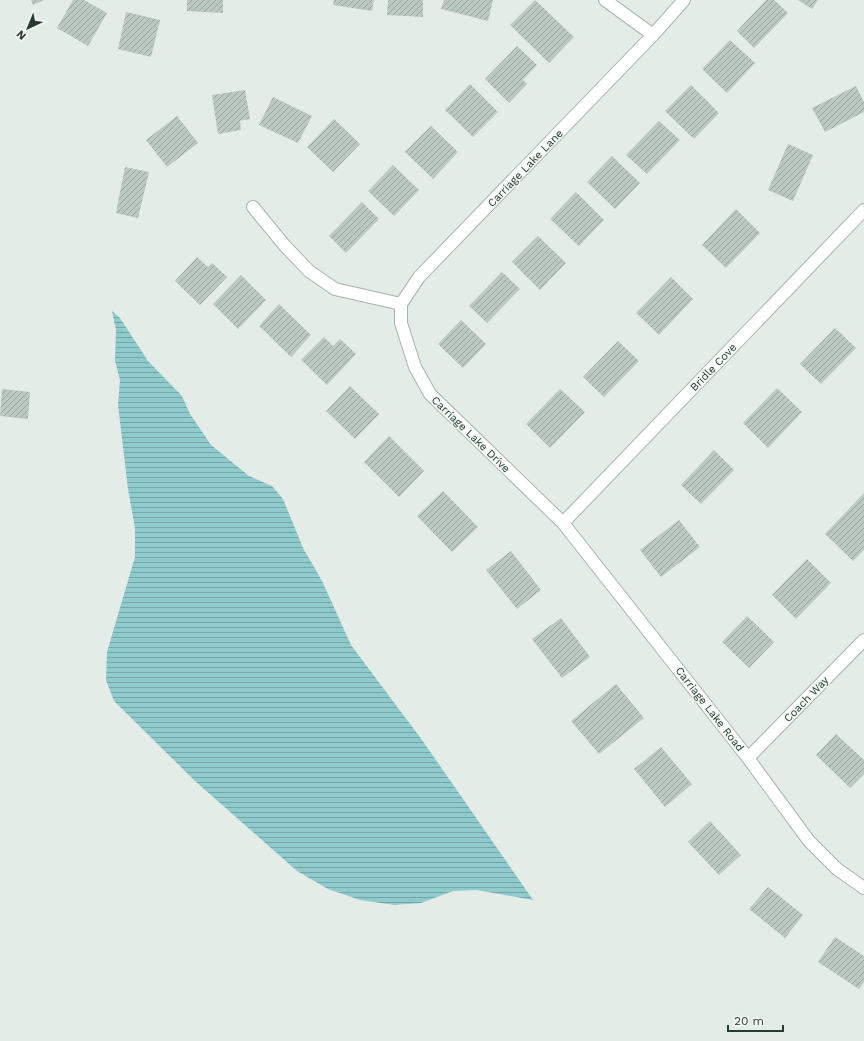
<svg xmlns="http://www.w3.org/2000/svg" width="864" height="1041" font-family="'Work Sans',sans-serif">
	<style>
		.water { fill: url(#water-rules) }
		.building { fill: url(#building-hatch) }
		.lines { fill: none; stroke-linecap: round; stroke-linejoin: round }
		.street-casing { stroke: #a6b4ad; stroke-width: 14 }
		.street { stroke: #fff; stroke-width: 12 }
		.labels { text-anchor: middle; stroke-width: 3; stroke-linejoin: round; paint-order: stroke }
		.street-label { font-size: 11px; fill: #243c33; stroke: #f3f8f5 }
	</style>
	<defs>
		<pattern id="water-rules" width="6" height="5" patternUnits="userSpaceOnUse"><rect width="6" height="5" fill="#8fcacd"/><path d="M0 2.5h6" fill="none" stroke="#75a5a7"/></pattern>
		<pattern id="building-hatch" width="6" height="6" patternUnits="userSpaceOnUse"><rect width="6" height="6" fill="#bbc9c2"/><path d="M-1 1l2-2M0 6l6-6M5 7l2-2" fill="none" stroke="#98a49e"/></pattern>
	</defs>
	<rect width="100%" height="100%" fill="#e3ece7"/>
	<!-- water -->
	<path class="water" d="M112 311 120 318 148 361 182 396 190 414 211 445 249 476 272 486 283 499 303 548 322 581 351 645 422 740 533 900 477 890 453 891 421 903 394 905 360 900 328 889 297 871 195 781 114 701 106 680 107 652 135 557V528L128 489 118 405 120 380 115 361 116 330Z"/>
	<!-- building -->
	<path class="building" d="M31 0H44L33 5Z
		M73 0H84L107 13 88 46 57 28Z
		M187 0H223V13L187 11Z
		M334 0H374L372 11 333 5Z
		M388 0H423V17L387 15Z
		M444 0H493L488 21 441 9Z
		M535 0 574 37 549 63 510 25Z
		M766 0H774L788 13 754 48 737 31Z
		M798 0H818L812 9Z
		M126 12 160 20 151 57 118 49Z
		M730 40 755 63 727 93 702 69Z
		M517 46 537 65 523 80 527 84 509 103 485 79Z
		M470 84 498 112 473 137 445 110Z
		M691 85 719 113 694 139 665 111Z
		M856 86 864 102V112L825 132 812 108Z
		M245 90 250 119 240 121 241 130 218 134 212 95Z
		M273 97 312 116 298 143 259 125Z
		M177 116 198 143 167 167 146 140Z
		M334 119 360 144 333 172 307 147Z
		M659 121 680 140 647 174 626 155Z
		M431 126 458 152 433 179 405 152Z
		M788 144 813 155 793 201 768 190Z
		M612 156 640 183 615 209 587 182Z
		M393 165 419 190 394 216 368 191Z
		M125 167 149 172 138 218 116 213Z
		M576 192 604 220 579 246 550 219Z
		M362 202 379 219 346 253 329 236Z
		M736 209 760 233 726 268 702 245Z
		M538 236 566 263 540 290 512 262Z
		M197 257 208 267 212 263 227 277 200 305 175 281Z
		M502 272 520 289 487 323 469 306Z
		M241 275 266 300 238 329 213 304Z
		M671 277 693 299 659 335 636 313Z
		M279 304 311 335 291 357 259 326Z
		M461 320 486 344 463 368 438 344Z
		M835 328 856 348 821 384 800 364Z
		M324 337 333 346 340 339 356 354 327 385 301 360Z
		M618 341 639 361 604 397 583 377Z
		M350 386 379 414 355 439 326 411Z
		M777 388 802 412 768 448 743 423Z
		M2 389 30 392 28 419 0 416Z
		M560 389 585 412 550 448 526 424Z
		M389 436 424 471 399 497 364 462Z
		M714 450 734 470 701 504 681 485Z
		M443 491 478 527 452 552 417 516Z
		M864 493V550L853 561 825 534Z
		M679 520 700 547 661 577 640 550Z
		M511 551 541 590 517 609 486 570Z
		M807 559 831 583 796 619 772 595Z
		M747 616 774 642 749 668 722 642Z
		M561 618 590 657 562 678 532 639Z
		M616 684 644 718 599 754 571 721Z
		M836 734 864 760V774L850 788 816 755Z
		M661 747 692 784 665 807 634 769Z
		M710 821 741 855 719 875 688 842Z
		M768 887 803 915 785 938 749 909Z
		M835 937 864 956V982L859 989 818 962Z"/>
	<g class="lines">
		<defs>
			<path id="street" d="M605 0 653 35
				M253 207 285 246 309 271 335 289 401 304
				M401 304V323L415 367 430 394 563 523 748 758 809 841 837 869 864 888
				M401 304 419 277 653 35 684 0
				M563 523 864 210
				M748 758 864 640"/>
		</defs>
		<!-- street casing -->
		<use href="#street" class="street-casing"/>
		<!-- street -->
		<use href="#street" class="street"/>
	</g>
	<g class="labels">
		<!-- street labels -->
		<g class="street-label">
			<text transform="translate(525 168) rotate(-46)" y="4">Carriage Lake Lane</text>
			<text transform="translate(713 367) rotate(-46)" y="4">Bridle Cove</text>
			<text transform="translate(471 434) rotate(44)" y="4">Carriage Lake Drive</text>
			<text transform="translate(806 699) rotate(-46)" y="4">Coach Way</text>
			<text transform="translate(710 709) rotate(52)" y="4">Carriage Lake Road</text>
		</g>
	</g>
	<!-- north arrow -->
	<g transform="translate(28 28) rotate(224)" stroke="#f3f8f5" stroke-width="3" paint-order="stroke">
	<path d="M0-3L7 15L0 10L-7 15Z" fill="#243c33"/>
	<text y="-6" font-size="11" font-weight="bold" text-anchor="middle" fill="#243c33">N</text>
	</g>
	<!-- scale -->
	<path d="M728 1025v6h55v-6" fill="none" stroke="#243c33" stroke-width="2"/>
	<text x="734" y="1025" font-size="12" fill="#243c33" stroke="#f3f8f5" stroke-width="3" paint-order="stroke">20 m</text>
</svg>
